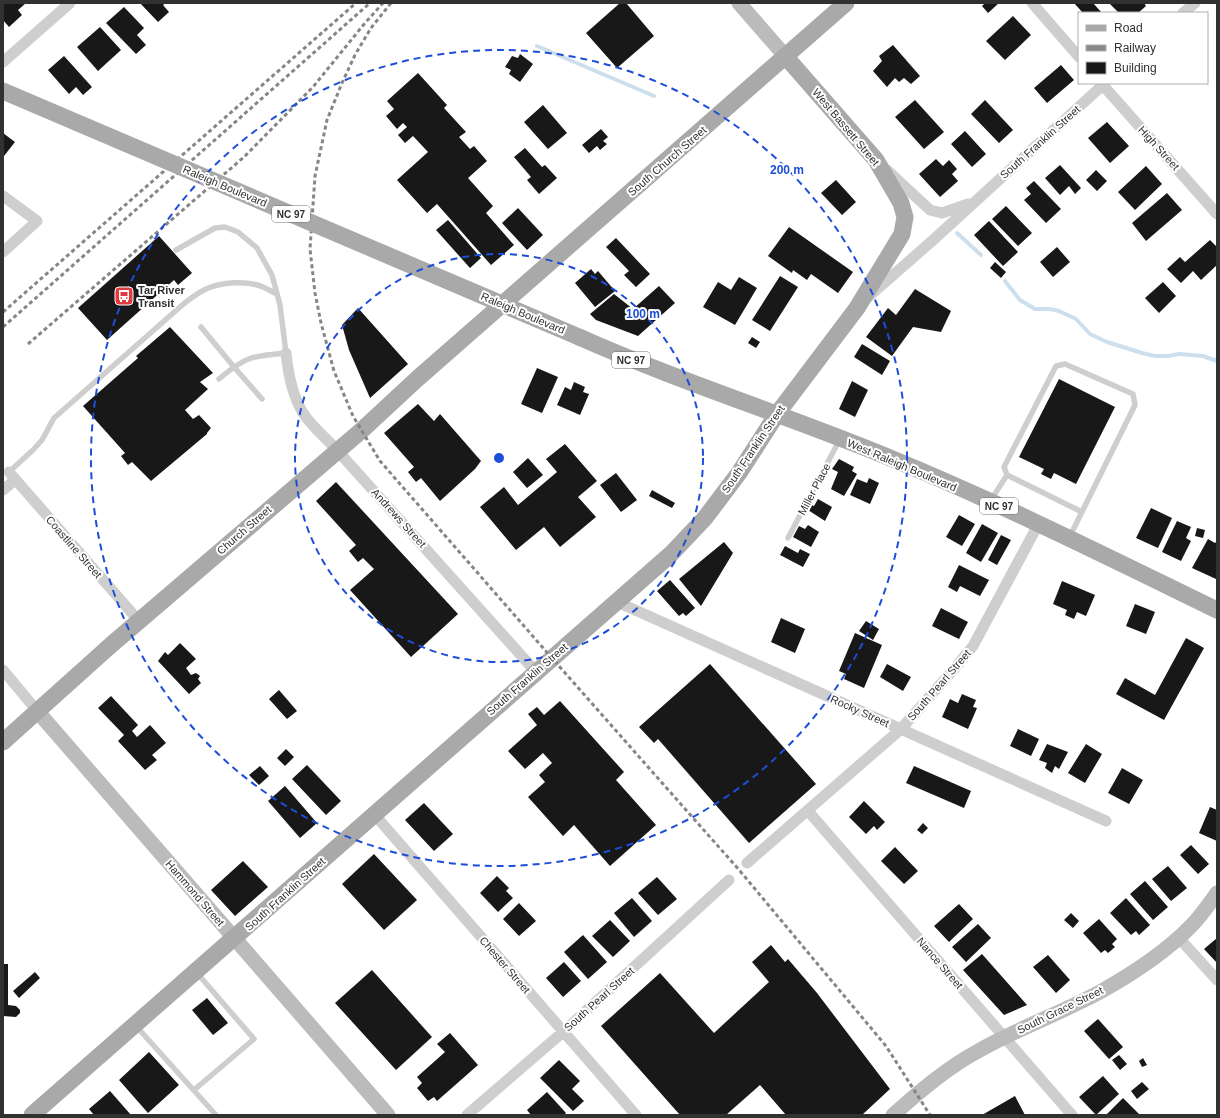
<svg xmlns="http://www.w3.org/2000/svg" width="1220" height="1118" font-family="Arial,sans-serif">
	<style>
		.lines { fill: none; stroke-linecap: round; stroke-linejoin: round }
		.stream { stroke: #cddfec; stroke-width: 4 }
		.building { fill: #181818 }
		.lane { stroke: #cecece; stroke-width: 5.5 }
		.street { stroke: #cecece; stroke-width: 11 }
		.secondary { stroke: #bbb; stroke-width: 15 }
		.primary { stroke: #a9a9a9; stroke-width: 17 }
		.rail { stroke: #868686; stroke-width: 3; stroke-dasharray: 4 3; stroke-linecap: butt }
		.primary-bridge { stroke: #a9a9a9; stroke-width: 17 }
		.ring { fill: none; stroke: #1d4ed8; stroke-width: 2; stroke-dasharray: 7 5 }
		.labels { text-anchor: middle; stroke-width: 4; stroke-linejoin: round; paint-order: stroke }
		.shield { fill: #fff; stroke: #6f6f6f; stroke-width: 1 }
		.shield-label { font-size: 10px; font-weight: bold; fill: #313131 }
		.street-label { font-size: 11px; fill: #313131; stroke: #fff }
		.poi-label { font-size: 11px; font-weight: bold; fill: #313131; stroke: #fff; text-anchor: start }
		.centre { fill: #1d4ed8; stroke: #fff; stroke-width: 2 }
		.ring-label { font-size: 12px; text-anchor: middle; font-weight: bold; fill: #1d4ed8; stroke: #fff; stroke-width: 4; stroke-linejoin: round; paint-order: stroke }
	</style>
	<rect width="100%" height="100%" fill="#fff"/>
	<g class="lines">
		<!-- stream -->
		<path class="stream" d="M537 46 654 96
			M957 233 981 255
			M1005 281 1020 300 1035 309H1050L1059 311 1076 319 1090 334 1107 342 1142 353 1155 356H1168L1179 354 1203 356 1217 361"/>
	</g>
	<!-- building -->
	<path class="building" d="M3 3H26L18 10 22 15 9 27 3 20Z
		M140 3H166L163 5 169 12 158 22Z
		M620 3H626L654 36 617 68 586 33Z
		M985 3H999L988 13 982 6Z
		M1074 3H1093L1102 13H1083Z
		M1111 3H1144L1146 6 1138 13H1119L1110 4Z
		M124 7 144 28 137 35 146 45 136 54 106 23Z
		M1013 16 1031 35 1005 60 986 41Z
		M100 27 121 50 98 71 77 47Z
		M893 45 920 76 911 84 904 78 899 82 895 78 887 87 873 71 882 61 879 56Z
		M520 54 533 64 520 82 509 74 511 70 505 67 512 56 518 58Z
		M64 56 92 87 83 95 76 87 69 94 48 70Z
		M1061 65 1074 80 1047 103 1034 88Z
		M418 73 447 105 444 108 466 132 459 137 470 149 474 146 487 161 468 178 493 206 486 213 514 245 491 265 437 204 427 213 397 180 428 152 413 136 405 143 398 135 407 127 403 123 397 129 386 116 394 109 387 101Z
		M915 100 944 132 924 149 895 117Z
		M985 100 1013 130 999 143 971 114Z
		M543 105 567 133 548 149 524 122Z
		M1107 122 1129 146 1110 163 1088 138Z
		M601 129 608 137 603 141 607 144 600 150 597 146 589 153 582 145Z
		M965 131 986 154 972 167 951 144Z
		M3 133 15 142 4 156 3 155Z
		M525 148 542 167 545 165 557 178 539 194 527 180 531 177 514 157Z
		M936 159 943 166 949 160 957 169 952 174 958 181 940 197 919 174Z
		M1060 165 1081 188 1075 194 1069 186 1060 195 1045 178Z
		M1146 166 1162 184 1135 210 1118 192Z
		M1096 170 1107 181 1097 191 1086 180Z
		M836 180 856 202 842 215 821 193Z
		M1034 181 1061 209 1046 223 1024 200 1031 194 1026 188Z
		M1167 193 1182 210 1146 241 1132 223Z
		M1006 206 1032 233 1018 246 992 219Z
		M518 208 543 235 527 250 502 223Z
		M448 220 481 258 470 268 436 230Z
		M989 221 1018 252 1003 266 974 235Z
		M789 227 853 272 838 293 811 274 807 280 793 270 792 273 768 256Z
		M159 236 192 273 178 285 174 280 107 340 78 308Z
		M616 238 650 274 636 287 624 275 629 271 606 247Z
		M1210 240 1217 247V265L1201 280 1193 271 1181 283 1167 269 1180 257 1185 262Z
		M1057 247 1070 262 1053 277 1040 262Z
		M995 262 1006 272 1001 278 990 268Z
		M591 269 595 274 598 271 615 291 595 307 575 283Z
		M780 276 798 287 770 331 752 320Z
		M739 277 757 288 735 325 703 307 718 282 731 290Z
		M1163 282 1176 296 1159 313 1145 298Z
		M659 286 675 303 638 336 596 320 590 314 614 294 633 309Z
		M915 289 951 311 941 332 913 327 892 356 866 337 888 308 896 315Z
		M358 308 408 364 370 398 349 350 342 325Z
		M170 327 213 373 200 382 208 389 185 410 193 419 199 415 211 428 207 433V434L151 481 132 462 128 465 121 456 125 453 83 406 138 358 136 356Z
		M752 337 760 342 756 348 748 343Z
		M862 344 890 361 882 375 854 357Z
		M537 368 558 377 542 413 521 404Z
		M1059 379 1115 407 1076 484 1054 473 1051 479 1041 474 1044 469 1019 457Z
		M852 381 868 390 855 417 839 409Z
		M574 382 585 387 583 392 589 394 580 415 557 405 565 387 571 390Z
		M418 404 434 421 440 414 481 461 475 469 440 501 421 478 416 482 408 472 414 467 384 433Z
		M565 444 597 481 578 497 596 517 560 547 544 527 516 550 480 507 504 487 518 505 557 472 546 459Z
		M528 458 543 475 527 488 513 472Z
		M839 459 854 467 852 471 857 474 844 496 831 489 838 472 832 469Z
		M616 473 637 500 621 512 600 485Z
		M869 478 879 483 870 504 850 495 857 479 867 483Z
		M336 482 458 614 411 657 350 590 374 569 363 558 358 562 349 551 356 545 316 501Z
		M652 490 675 503 672 508 649 496Z
		M818 499 832 507 825 521 808 510 810 504 814 506Z
		M1151 508 1172 518 1158 548 1136 538Z
		M959 515 975 524 962 546 946 537Z
		M1177 521 1191 527 1186 538 1191 541 1181 561 1162 552Z
		M982 524 998 533 981 562 966 553Z
		M808 525 819 532 811 547 793 537 799 526 805 529Z
		M1197 528 1205 530 1203 538 1195 536Z
		M1001 535 1011 540 997 565 988 560Z
		M1208 539 1215 543 1217 541V577L1216 579 1192 568Z
		M724 542 733 553 701 606 679 579Z
		M785 546 798 553 800 549 810 554 803 567 780 555Z
		M959 565 989 580 980 596 960 586 957 592 948 587Z
		M670 580 695 608 686 616 683 613 679 616 657 591Z
		M1062 581 1095 595 1086 616 1077 612 1074 619 1065 615 1067 610 1053 604Z
		M1135 604 1155 612 1146 634 1126 626Z
		M941 608 968 622 959 639 932 626Z
		M781 618 805 629 795 653 771 642Z
		M866 621 879 629 873 640 859 631Z
		M855 633 882 645 864 688 844 679 846 674 839 671Z
		M1186 638 1204 648 1164 720 1116 694 1125 678 1155 695Z
		M180 643 196 659 186 668 191 675 196 673 200 676 198 679 201 683 189 694 158 661 165 652 168 655Z
		M710 664 816 784 749 843 658 739 654 743 639 727Z
		M887 664 911 677 903 691 880 677Z
		M279 690 297 711 287 719 269 699Z
		M962 694 976 700 973 707 977 708 968 729 942 717 950 699 958 703Z
		M111 696 138 725 132 731 137 737 150 725 166 743 152 755 157 760 145 770 118 741 124 735 98 708Z
		M560 701 624 772 616 780 656 825 610 866 574 825 563 836 528 797 545 782 539 775 552 763 543 753 525 769 508 751 537 725 528 714 537 707 544 715Z
		M1018 729 1039 739 1031 756 1010 746Z
		M1047 744 1068 752 1059 769 1055 766 1052 773 1045 768 1047 763 1039 760Z
		M1086 744 1102 754 1085 783 1068 773Z
		M286 749 294 757 285 766 277 758Z
		M307 765 341 801 326 815 292 779Z
		M260 766 269 776 259 785 249 775Z
		M914 766 971 791 964 808 906 783Z
		M1122 768 1143 780 1129 804 1108 793Z
		M285 786 317 823 300 838 268 801Z
		M864 801 885 822 877 830 874 826 866 834 849 817Z
		M424 803 453 834 434 851 405 820Z
		M1210 807 1217 810V841L1199 833Z
		M923 823 928 828 922 834 917 830Z
		M1191 845 1209 864 1198 874 1180 855Z
		M895 847 918 871 904 884 881 861Z
		M374 854 417 900 384 930 342 884Z
		M243 861 268 887 235 916 211 890Z
		M1168 866 1187 888 1171 901 1152 879Z
		M497 876 509 888 506 891 513 898 498 912 480 893Z
		M657 877 677 899 658 915 638 893Z
		M1145 881 1168 907 1153 920 1130 894Z
		M632 898 652 921 634 937 614 913Z
		M1126 898 1150 925 1139 935 1136 931 1131 935 1110 913Z
		M519 903 536 921 519 936 503 919Z
		M959 904 973 919 949 942 934 926Z
		M1071 913 1079 921 1073 928 1064 920Z
		M1099 919 1117 939 1112 944 1115 947 1108 953 1105 950 1101 953 1083 933Z
		M610 920 630 941 613 957 592 936Z
		M978 924 991 938 966 962 952 947Z
		M583 935 607 962 588 979 564 952Z
		M1217 938V963L1204 949Z
		M771 945 785 962 788 959 817 993 890 1089 862 1115H786L760 1085 726 1115H680L601 1026 660 973 714 1033 769 982 752 962Z
		M982 954 1027 1005 1004 1015 963 970Z
		M1048 955 1070 980 1056 993 1033 967Z
		M564 962 581 981 563 997 546 978Z
		M3 964H8V1005L16 1006 20 1010V1013L16 1017 3 1016Z
		M372 970 432 1037 396 1070 335 1003Z
		M35 972 40 978 19 998 13 991Z
		M207 998 228 1023 213 1035 192 1010Z
		M1098 1019 1123 1047 1109 1059 1084 1031Z
		M450 1033 478 1065 437 1101 434 1097 428 1101 417 1088 422 1083 417 1077 445 1052 437 1044Z
		M149 1052 179 1085 148 1113 119 1080Z
		M1119 1055 1127 1064 1120 1070 1112 1060Z
		M1143 1058 1147 1065 1142 1067 1139 1061Z
		M559 1060 580 1081 572 1089 584 1101 573 1111 540 1078Z
		M1103 1076 1119 1094 1096 1115 1079 1097Z
		M1142 1082 1149 1089 1137 1099 1131 1091Z
		M110 1091 131 1115H94L89 1109Z
		M547 1092 566 1113 564 1115H531L527 1110Z
		M1015 1096 1025 1115H982Z
		M1123 1098 1140 1115H1106Z"/>
	<g class="lines">
		<!-- lane -->
		<path class="lane" d="M176 250 215 228 225 227 238 232 257 248 272 275 280 305 286 353C252 356 246 356 219 379
			M201 327 234 367 262 399
			M9 472 33 450 42 440 54 418 180 307C188 300 196 294 206 289 221 282 247 280 263 287 268 289 272 292 277 294
			M991 500 1007 475
			M1070 536 1135 405 1133 394 1065 364 1056 366 1004 467 1007 475 1082 512
			M788 538 840 439
			M136 1026 216 1115
			M194 1090 254 1039 197 973"/>
		<!-- street -->
		<path class="street" d="M1032 3 1079 57
			M1183 13 1195 3
			M3 62 70 3
			M1101 83 1217 214
			M887 170 930 210 942 213 968 204
			M3 196 37 221 3 252
			M868 297 932 241 1105 83
			M286 353C288 373 292 395 303 413 312 427 326 438 337 450L535 671
			M9 472 139 621
			M3 490 15 480
			M615 601 1106 821
			M3 670 38 712
			M808 811 1072 1115
			M374 814 636 1115
			M747 863 901 729 954 669 973 646 1039 523
			M1179 938 1217 980
			M467 1115 563 1032 729 880"/>
		<!-- secondary -->
		<path class="secondary" d="M739 3 786 57
			M38 712 388 1115
			M893 1115C920 1091 948 1067 980 1050 1019 1028 1061 1013 1100 992 1132 974 1165 953 1191 926 1201 916 1209 904 1217 893"/>
		<!-- primary -->
		<path class="primary" d="M579 337C680 382 786 415 888 457 1000 503 1108 557 1217 610
			M3 742 111 645 362 430 417 379 846 3
			M32 1115 671 554 705 518 739 473 777 414 857 308 902 234 905 217 901 203 876 160 786 57"/>
		<!-- rail -->
		<path class="rail" d="M391 3 371 28 355 55 342 83 327 120 315 176 310 249 315 293 321 323 334 371 353 416 380 461 551 657 740 871 886 1046 930 1115
			M3 312 356 3
			M3 327 370 3
			M28 344 244 157 313 87 365 23 383 3"/>
		<!-- primary-bridge -->
		<path class="primary-bridge" d="M3 91 579 337"/>
	</g>
	<!-- distance rings -->
	<g class="ring">
		<circle cx="499" cy="458" r="204"/>
		<circle cx="499" cy="458" r="408"/>
	</g>
	<!-- icons -->
	<defs>
		<symbol id="bus-square" viewBox="-11 -11 22 22"><rect x="-9" y="-9" width="18" height="18" rx="4" fill="#e03b40" stroke="#fff"/><path d="M-5-6H5V4H4V6H2V4H-2V6H-4V4H-5ZM-3.5-4V0h7V-4ZM-3.5 1.2v1.5H-2V1.2ZM2 1.2v1.5H3.5V1.2Z" fill="#fff"/></symbol>
	</defs>
	<g fill-rule="evenodd">
		<use href="#bus-square" x="113" y="285" width="22" height="22"/>
	</g>
	<g class="labels">
		<!-- shield labels -->
		<g class="shield">
			<rect x="272" y="206" width="38" height="16" rx="3"/>
			<rect x="612" y="352" width="38" height="16" rx="3"/>
			<rect x="980" y="498" width="38" height="16" rx="3"/>
		</g>
		<g class="shield-label">
			<text x="291" y="218">NC 97</text>
			<text x="631" y="364">NC 97</text>
			<text x="999" y="510">NC 97</text>
		</g>
		<!-- street labels -->
		<g class="street-label">
			<text transform="translate(846 127) rotate(50)" y="4">West Bassett Street</text>
			<text transform="translate(1040 142) rotate(-42)" y="4">South Franklin Street</text>
			<text transform="translate(1159 148) rotate(48)" y="4">High Street</text>
			<text transform="translate(667 161) rotate(-41)" y="4">South Church Street</text>
			<text transform="translate(225 186) rotate(23)" y="4">Raleigh Boulevard</text>
			<text transform="translate(523 313) rotate(23)" y="4">Raleigh Boulevard</text>
			<text transform="translate(753 449) rotate(-56)" y="4">South Franklin Street</text>
			<text transform="translate(902 465) rotate(23)" y="4">West Raleigh Boulevard</text>
			<text transform="translate(814 489) rotate(-62)" y="4">Miller Place</text>
			<text transform="translate(399 518) rotate(48)" y="4">Andrews Street</text>
			<text transform="translate(244 530) rotate(-41)" y="4">Church Street</text>
			<text transform="translate(74 547) rotate(49)" y="4">Coastline Street</text>
			<text transform="translate(527 679) rotate(-41)" y="4">South Franklin Street</text>
			<text transform="translate(939 685) rotate(-49)" y="4">South Pearl Street</text>
			<text transform="translate(860 711) rotate(24)" y="4">Rocky Street</text>
			<text transform="translate(195 893) rotate(49)" y="4">Hammond Street</text>
			<text transform="translate(285 894) rotate(-42)" y="4">South Franklin Street</text>
			<text transform="translate(940 963) rotate(49)" y="4">Nance Street</text>
			<text transform="translate(505 965) rotate(49)" y="4">Chester Street</text>
			<text transform="translate(599 999) rotate(-42)" y="4">South Pearl Street</text>
			<text transform="translate(1060 1010) rotate(-26)" y="4">South Grace Street</text>
		</g>
		<!-- poi labels -->
		<g class="poi-label">
			<text x="138" y="294">Tar River<tspan x="138" dy="13">Transit</tspan></text>
		</g>
	</g>
	<circle cx="499" cy="458" r="6" class="centre"/>
	<g class="ring-label">
		<text x="787" y="174">200 m</text>
		<text x="643" y="318">100 m</text>
	</g>
	<!-- border -->
	<rect width="1220" height="1118" fill="none" stroke="#313131" stroke-width="8"/>
	<!-- legend -->
	<rect x="1078" y="12" width="130" height="72" fill="#ffffff" stroke="#adadad"/>
	<rect x="1086" y="25" width="20" height="6" fill="#a9a9a9" stroke="#adadad"/>
	<text x="1114" y="32" font-size="12" fill="#313131">Road</text>
	<rect x="1086" y="45" width="20" height="6" fill="#868686" stroke="#adadad"/>
	<text x="1114" y="52" font-size="12" fill="#313131">Railway</text>
	<rect x="1086" y="62" width="20" height="12" fill="#181818" stroke="#adadad"/>
	<text x="1114" y="72" font-size="12" fill="#313131">Building</text>
</svg>
